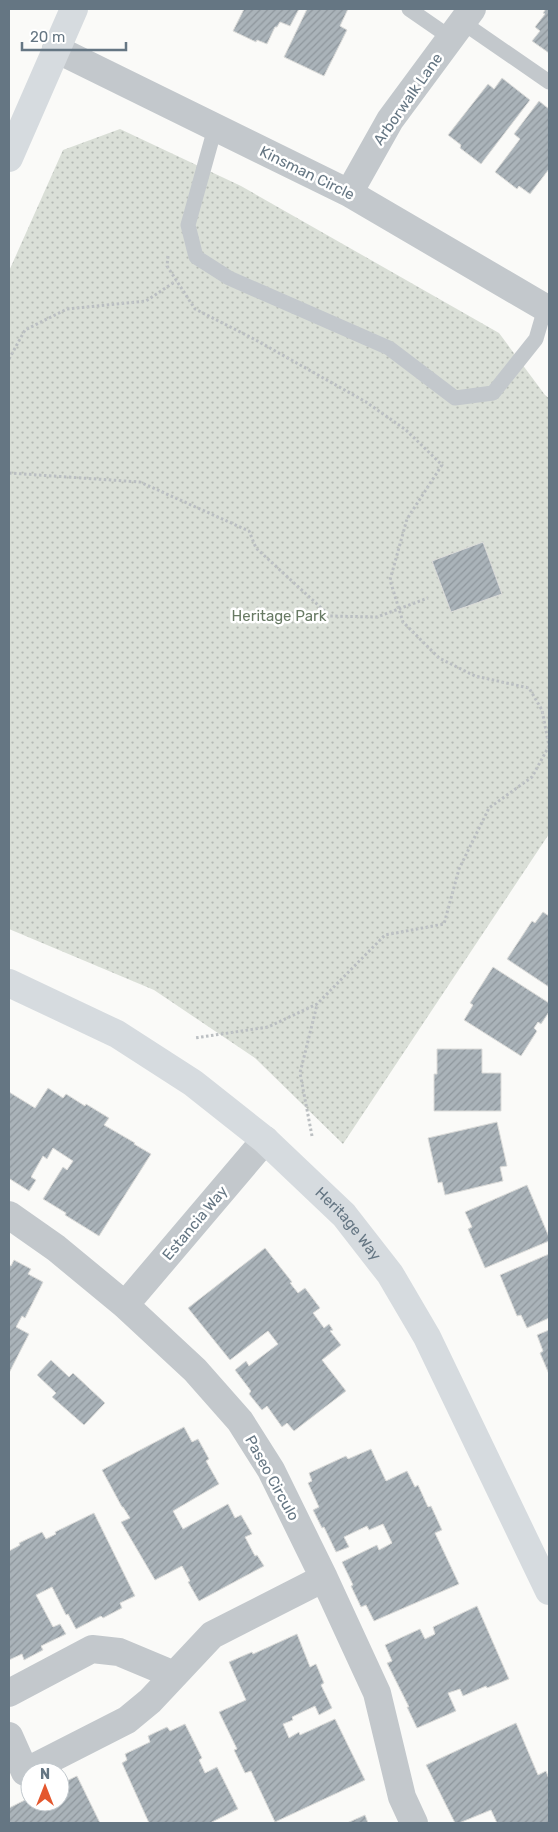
<svg xmlns="http://www.w3.org/2000/svg" width="558" height="1832" font-family="Rubik,sans-serif">
	<style>
		.park { fill: url(#park-dots) }
		.building { fill: url(#building-hatch); stroke: #dcdcda }
		.lines { fill: none; stroke-linecap: round; stroke-linejoin: round }
		.path { stroke: #bbbfc2; stroke-width: 3; stroke-dasharray: 2.5 2.5; stroke-linecap: butt }
		.lane { stroke: #c3c8cc; stroke-width: 15 }
		.street { stroke: #c3c8cc; stroke-width: 28 }
		.secondary { stroke: #d6dbdf; stroke-width: 28 }
		.primary { stroke: #d6dbdf; stroke-width: 28 }
		.labels { text-anchor: middle; stroke-width: 5; stroke-linejoin: round; paint-order: stroke }
		.street-label { font-size: 15px; fill: #657683; stroke: #fff }
		.park-label { font-size: 15px; fill: #687a64; stroke: #fff }
	</style>
	<defs>
		<pattern id="park-dots" width="8" height="8" patternUnits="userSpaceOnUse" patternTransform="scale(1.25)"><rect width="8" height="8" fill="#dadfd7"/><path d="M2 2h.1M6 6h.1" fill="none" stroke="#b4b9b4" stroke-width="1.8" stroke-linecap="round"/></pattern>
		<pattern id="building-hatch" width="6" height="6" patternUnits="userSpaceOnUse" patternTransform="scale(1.25)"><rect width="6" height="6" fill="#aab3b9"/><path d="M-1 1l2-2M0 6l6-6M5 7l2-2" fill="none" stroke="#8e969c"/></pattern>
	</defs>
	<rect width="100%" height="100%" fill="#fafaf8"/>
	<!-- park -->
	<path class="park" d="M120 129 241 186 499 333 545 395 549 398V834L343 1144 255 1058 154 990 9 929V271L63 150Z"/>
	<!-- building -->
	<path class="building" d="M244 9H299L290 26 280 22 277 27H275L267 44 257 40 256 42 233 31Z
		M307 9H348L340 26 347 30 324 76 284 57Z
		M546 9H549V53L532 41 540 31 535 27 545 14 543 13Z
		M502 78 530 100 481 164 460 148 461 145 448 135 488 84 494 89Z
		M539 101 549 109V169L530 194 519 186 517 189 495 172 520 139 514 134Z
		M483 542 502 594 451 612 432 561Z
		M543 912 549 916V987L507 959 532 921 535 923Z
		M493 967 549 1003V1012L541 1024 538 1022 534 1028 537 1031 521 1056 464 1020 473 1005 470 1003Z
		M437 1049H482V1073H501V1111H434V1074H437Z
		M48 1088 63 1098 66 1094 85 1106 86 1104 109 1118 104 1125 135 1143 134 1144 151 1154 99 1236 65 1215 66 1213 43 1199 63 1167 67 1170 73 1161 53 1148 47 1159 43 1156 31 1177 36 1180 29 1191 10 1179 9 1181V1092L35 1108Z
		M497 1122 507 1166 500 1167 503 1181 445 1195 442 1182 438 1183 428 1138Z
		M527 1185 549 1237V1241L485 1268 468 1229 472 1227 465 1212Z
		M265 1248 292 1282 290 1283 298 1293 305 1288 320 1308 313 1313 324 1328 329 1324 333 1330 330 1331 341 1345 322 1360 346 1391 294 1431 287 1423 282 1427 267 1406 262 1410 249 1394 251 1391 235 1370 246 1361 249 1366 278 1344 268 1331 230 1360 188 1308Z
		M549 1254V1318L527 1328 521 1315 517 1316 500 1275Z
		M14 1260 31 1269 28 1274 43 1282 25 1318 22 1316 16 1327 29 1334 9 1373V1265L11 1266Z
		M549 1330V1374L540 1353 543 1351 537 1335Z
		M51 1360 69 1377 73 1373 105 1403 84 1425 52 1397 56 1393 37 1375Z
		M184 1427 192 1442 198 1439 209 1459 206 1461 219 1484 173 1511 183 1529 228 1504 235 1518 241 1515 252 1534 245 1537 255 1556 257 1555 264 1566 199 1601 188 1582 190 1581 182 1566 155 1580 121 1522 130 1518 123 1507H122L102 1470Z
		M371 1449 386 1481 407 1471 415 1487 418 1485 428 1507 431 1506 442 1530 435 1533 459 1584 374 1621 366 1605 361 1607 351 1586 353 1585 342 1562 377 1545 379 1550 392 1543 383 1524 369 1530 367 1526 344 1537 349 1547 336 1552 324 1527 322 1528 313 1510 319 1507 308 1483 312 1481 309 1473 346 1456 348 1459Z
		M94 1513 135 1596 120 1603 122 1608 103 1618 101 1616 76 1629 68 1614 66 1615 52 1587 36 1595 53 1627 60 1624 66 1634 41 1646 43 1650 24 1660 22 1654 9 1660V1551L20 1545 19 1543 42 1532 46 1539 56 1534 55 1532Z
		M477 1606 509 1679 487 1688 486 1686 463 1696 460 1689 448 1693 456 1711 417 1728 407 1707H409L387 1663 392 1661 385 1645 420 1629 425 1639 435 1634 433 1627Z
		M297 1634 310 1667 316 1664 324 1683 321 1685 332 1708 319 1715 315 1706 292 1717 293 1720 283 1724 289 1738 299 1732 300 1735 335 1719 365 1780 275 1822 251 1771 245 1773 234 1750 237 1749 219 1712 246 1700 229 1662 252 1652 253 1654Z
		M516 1723 538 1775 546 1771 549 1779V1823H497L491 1810 459 1823H455L426 1765Z
		M185 1724 202 1758 199 1760 205 1773 217 1767 238 1809 210 1823H149L122 1763 127 1760 125 1754 150 1742 148 1736 167 1727 170 1731Z
		M77 1776 100 1823H9V1808L25 1800 24 1798 30 1794V1802H60V1784Z
		M365 1815 368 1823H347Z"/>
	<g class="lines">
		<!-- path -->
		<path class="path" d="M168 256 167 266 195 309 254 339 366 402 406 430 442 465 407 519 390 580 403 622 439 658 475 676 529 688 542 710 549 746 532 777 489 808 459 869 444 924 385 935 317 1004 268 1027 195 1038
			M9 359 25 330 67 309 146 301 176 281
			M9 473 140 482 249 531 256 548 330 616 377 617 428 598
			M312 1136 300 1073 317 1005"/>
		<!-- lane -->
		<path class="lane" d="M409 9 451 38
			M462 22 549 82
			M215 128 188 225 196 257 229 278 389 348 455 398 493 393 536 339 545 308"/>
		<!-- street -->
		<path class="street" d="M56 49 349 193 549 310
			M349 193 390 120 472 9
			M9 1215 56 1248 125 1305 195 1370 240 1421 271 1470 324 1578 377 1693 402 1797 414 1823
			M125 1305 265 1140
			M9 1693 92 1649 119 1652 174 1675
			M9 1736 25 1772 127 1720 150 1701 212 1635 324 1578"/>
		<!-- secondary -->
		<path class="secondary" id="s1" d="M9 983 117 1034 193 1083 265 1140 344 1215 390 1274 427 1337 549 1591"/>
		<!-- primary -->
		<path class="primary" d="M9 158 74 9"/>
	</g>
	<g class="labels">
		<!-- street labels -->
		<g class="street-label">
			<text transform="translate(408 99) rotate(-55)" y="5">Arborwalk Lane</text>
			<text transform="translate(307 173) rotate(26)" y="5">Kinsman Circle</text>
			<text transform="translate(195 1223) rotate(-50)" y="5">Estancia Way</text>
			<text dy="5" stroke="none"><textPath href="#s1" startOffset="420">Heritage Way</textPath></text>
			<text transform="translate(272 1478) rotate(61)" y="5">Paseo Circulo</text>
		</g>
		<!-- park labels -->
		<g class="park-label">
			<text x="279" y="621">Heritage Park</text>
		</g>
	</g>
	<!-- border -->
	<rect width="558" height="1832" fill="none" stroke="#657683" stroke-width="20"/>
	<!-- north arrow -->
	<g transform="translate(45 1787)"><circle r="24" fill="#ffffff" stroke="#c1c8cd"/>
	<path d="M0-4L9 19L0 12L-9 19Z" fill="#e4572e"/>
	<text y="-8" font-size="14" font-weight="bold" text-anchor="middle" fill="#657683">N</text>
	</g>
	<!-- scale -->
	<path d="M22 42v8h104v-8" fill="none" stroke="#657683" stroke-width="2.5"/>
	<text x="30" y="42" font-size="15" fill="#657683" stroke="#ffffff" stroke-width="4" paint-order="stroke">20 m</text>
</svg>
